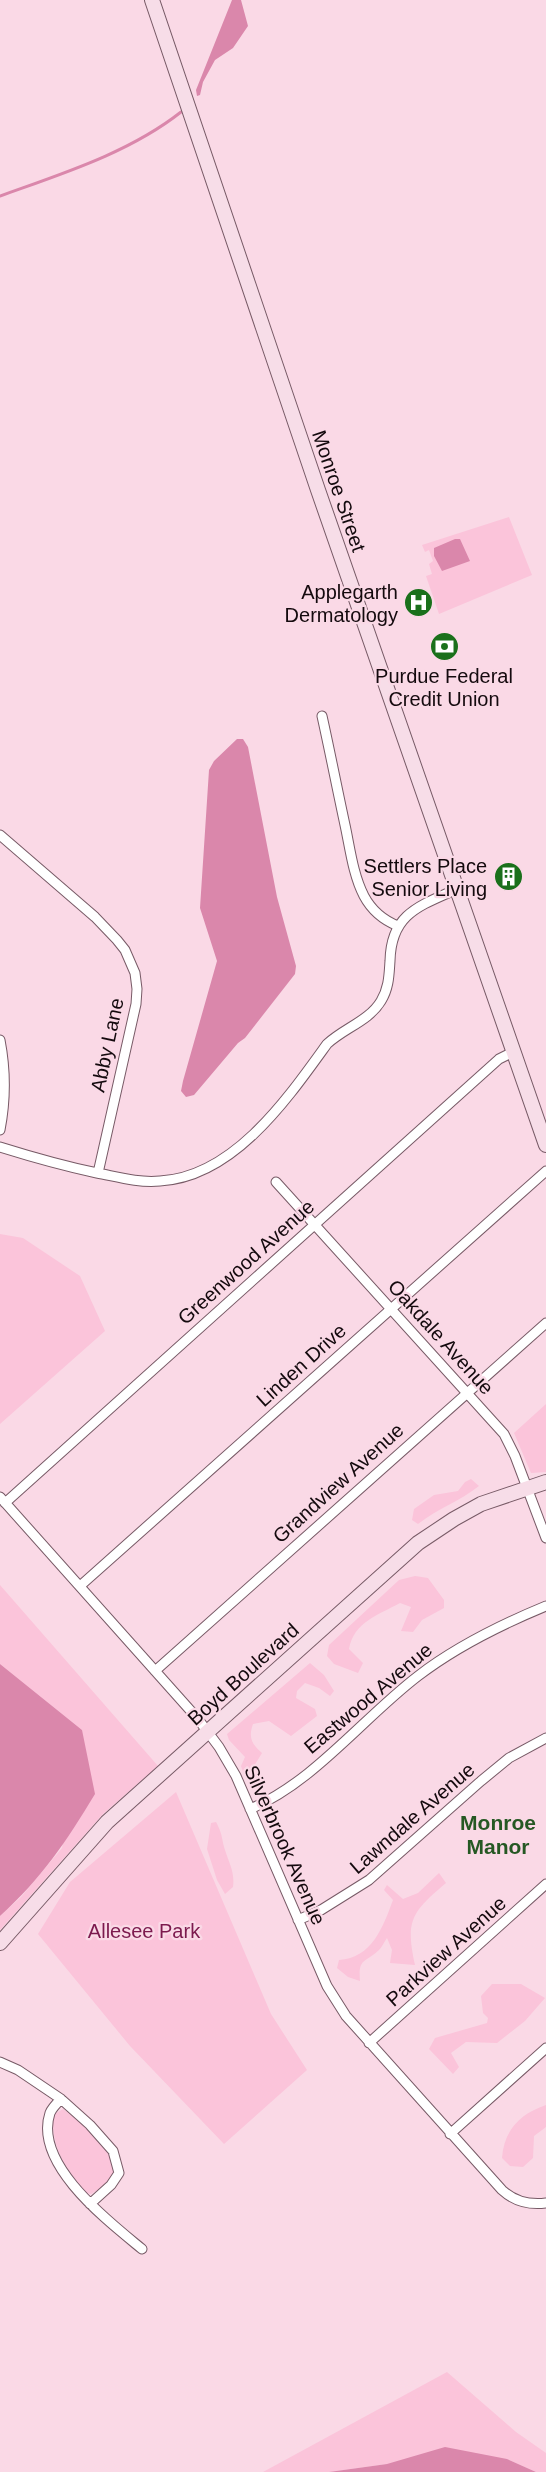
<svg xmlns="http://www.w3.org/2000/svg" width="546" height="2472" font-family="Arial,sans-serif">
	<style>
		.green { fill: #fbc4da }
		.water { fill: #da87ab }
		.lines { fill: none; stroke-linecap: round; stroke-linejoin: round }
		.stream { stroke: #da87ab; stroke-width: 3 }
		.street-casing { stroke: #775a66; stroke-width: 11 }
		.secondary-casing { stroke: #775a66; stroke-width: 16 }
		.street { stroke: #fff; stroke-width: 9 }
		.secondary { stroke: #f7dde8; stroke-width: 14 }
		.labels { text-anchor: middle; stroke-width: 4.5; stroke-linejoin: round; paint-order: stroke }
		.street-label { font-size: 20px; fill: #140a0e; stroke: #fad9e6 }
		.poi-label { font-size: 20px; fill: #140a0e; stroke: #fad9e6; text-anchor: end }
		.park-label { font-size: 20px; fill: #7c1a4e; stroke: #fad9e6 }
		.neighbourhood-label { font-size: 21px; font-weight: bold; fill: #255823; stroke: #fad9e6 }
	</style>
	<rect width="100%" height="100%" fill="#fad9e6"/>
	<!-- green -->
	<path class="green" d="M509 517 532 575 439 614 426 576 432 574 429 564 433 561 429 550 425 552 422 545Z
		M0 1234 23 1238 80 1276 105 1331 0 1424Z
		M546 1404V1472L531 1473 514 1433Z
		M471 1479 479 1486C460 1501 437 1509 418 1524L412 1520 414 1509 434 1495 458 1491 465 1482Z
		M415 1576 428 1578 444 1600V1608L422 1620 413 1632 401 1631 411 1607 400 1603C378 1615 354 1622 349 1649L363 1663 358 1673 334 1664 327 1656 329 1645 399 1580Z
		M0 1585 158 1766 103 1814 0 1930V1916L21 1897 62 1848 82 1730 0 1664Z
		M310 1663 324 1675 334 1691 330 1696 319 1688 305 1683 297 1691 296 1698 315 1709 317 1716 291 1736 269 1721 253 1724C248 1738 252 1744 262 1753L249 1774 244 1775 241 1766 245 1757 229 1740 227 1734Z
		M176 1792 271 2014 307 2070 224 2144 130 2046 38 1934 70 1882Z
		M216 1822C223 1835 221 1837 225 1850 229 1863 235 1872 233 1887L225 1894 217 1880 207 1849 211 1823Z
		M439 1873 446 1883C412 1912 405 1920 415 1965L390 1963 392 1950 387 1938C384 1942 382 1947 379 1950 365 1963 358 1958 360 1981L348 1977 337 1968 339 1960C372 1958 383 1927 393 1900L384 1890 387 1885 403 1899 418 1893Z
		M492 1984H521L545 1998 525 2021 497 2043 466 2042 451 2053 459 2067 453 2074 429 2049 435 2038 487 2023 488 2018 483 2013 481 1996Z
		M546 2105V2127L534 2136 533 2158 523 2167 510 2166 502 2158C504 2130 520 2114 546 2105Z
		M63 2109C78 2120 126 2157 110 2180 106 2186 97 2190 91 2194L86 2193C65 2166 52 2151 53 2115Z
		M447 2372 516 2432 546 2453V2472H536L507 2459 387 2464 329 2472H263Z"/>
	<!-- water -->
	<path class="water" d="M232 0H241L248 26 233 48 215 60 203 82 200 95 197 96 196 90Z
		M455 539H460L470 561 442 571 434 556V548Z
		M237 739H243L248 747 277 897 296 966 295 974 245 1038 238 1043 194 1095 186 1097 181 1091 183 1081 217 961 200 908 209 770 214 761Z
		M0 1664 82 1730 95 1794C66 1842 42 1878 0 1916Z
		M445 2447 507 2459 536 2472H329L387 2464Z"/>
	<g class="lines">
		<!-- stream -->
		<path class="stream" d="M0 196C61 174 129 153 181 112"/>
		<defs>
			<path id="street" d="M322 716C330 752 337 788 345 825 350 848 353 875 364 896 372 911 383 920 398 926
				M0 835 95 917 117 940 125 950 135 973 137 989 136 1004 98 1173
				M0 1040C6 1071 6 1099 0 1130
				M0 1147C32 1157 64 1166 97 1173 118 1177 138 1183 160 1181 234 1177 288 1098 327 1044 344 1028 369 1021 381 1001 389 988 389 975 390 961 391 914 419 906 457 889
				M276 1182 504 1434 515 1456 546 1538
				M0 1497 198 1719 219 1747 236 1776 327 1986 346 2016 502 2190C514 2201 530 2205 546 2203
				M5 1503 499 1059 513 1052
				M80 1586 546 1171
				M155 1671 546 1323
				M250 1809C313 1783 363 1718 418 1676 457 1646 500 1625 546 1606
				M298 1920 321 1910 369 1880 481 1781 509 1758 546 1738
				M369 2043 546 1884
				M0 2062 18 2070 61 2099 90 2125 113 2151 119 2173 111 2185 90 2204
				M61 2099C57 2103 52 2108 50 2113 33 2164 108 2221 142 2249
				M450 2134 546 2048"/>
			<path id="secondary" d="M152 0 318 490 546 1145
				M0 1943 107 1822 418 1543 454 1519 481 1504 546 1482"/>
		</defs>
		<!-- street casing -->
		<use href="#street" class="street-casing"/>
		<!-- secondary casing -->
		<use href="#secondary" class="secondary-casing"/>
		<!-- street -->
		<use href="#street" class="street"/>
		<!-- secondary -->
		<use href="#secondary" class="secondary"/>
	</g>
	<!-- icons -->
	<defs>
		<symbol id="hospital-disc" viewBox="-11 -11 22 22"><circle r="9.5" fill="#1a701b" stroke="#fad9e6"/><path d="M-5-5h3v3.5h4V-5h3V5h-3V1.5h-4V5h-3Z" fill="#fff"/></symbol>
		<symbol id="bank-disc" viewBox="-11 -11 22 22"><circle r="9.5" fill="#1a701b" stroke="#fad9e6"/><path d="M-6-4H6V4H-6ZM0-2.3a2.3 2.3 0 1 0 0 4.6a2.3 2.3 0 1 0 0-4.6Z" fill="#fff"/></symbol>
		<symbol id="building-disc" viewBox="-11 -11 22 22"><circle r="9.5" fill="#1a701b" stroke="#fad9e6"/><path d="M-4-6H4V6H1V3H-1V6H-4ZM-2.5-4.3h1.7v1.8h-1.7ZM.8-4.3h1.7v1.8H.8ZM-2.5-1h1.7V.8h-1.7ZM.8-1h1.7V.8H.8Z" fill="#fff"/></symbol>
	</defs>
	<g fill-rule="evenodd">
		<use href="#hospital-disc" x="402" y="586" width="33" height="33"/>
		<use href="#bank-disc" x="428" y="630" width="33" height="33"/>
		<use href="#building-disc" x="492" y="860" width="33" height="33"/>
	</g>
	<g class="labels">
		<!-- street labels -->
		<g class="street-label">
			<text transform="translate(339 491) rotate(71)" y="7">Monroe Street</text>
			<text transform="translate(107 1045) rotate(-78)" y="7">Abby Lane</text>
			<text transform="translate(246 1262) rotate(-42)" y="7">Greenwood Avenue</text>
			<text transform="translate(441 1337) rotate(48)" y="7">Oakdale Avenue</text>
			<text transform="translate(301 1365) rotate(-42)" y="7">Linden Drive</text>
			<text transform="translate(338 1483) rotate(-42)" y="7">Grandview Avenue</text>
			<text transform="translate(243 1674) rotate(-42)" y="7">Boyd Boulevard</text>
			<text transform="translate(368 1698) rotate(-40)" y="7">Eastwood Avenue</text>
			<text transform="translate(412 1818) rotate(-41)" y="7">Lawndale Avenue</text>
			<text transform="translate(285 1845) rotate(66)" y="7">Silverbrook Avenue</text>
			<text transform="translate(446 1951) rotate(-42)" y="7">Parkview Avenue</text>
		</g>
		<!-- poi labels -->
		<g class="poi-label">
			<text x="398" y="599">Applegarth<tspan x="398" dy="23">Dermatology</tspan></text>
			<text x="444" y="683" text-anchor="middle">Purdue Federal<tspan x="444" dy="23">Credit Union</tspan></text>
			<text x="487" y="873">Settlers Place<tspan x="487" dy="23">Senior Living</tspan></text>
		</g>
		<!-- park labels -->
		<g class="park-label">
			<text x="144" y="1938">Allesee Park</text>
		</g>
		<!-- neighbourhood labels -->
		<g class="neighbourhood-label">
			<text x="498" y="1830">Monroe<tspan x="498" dy="24">Manor</tspan></text>
		</g>
	</g>
</svg>
